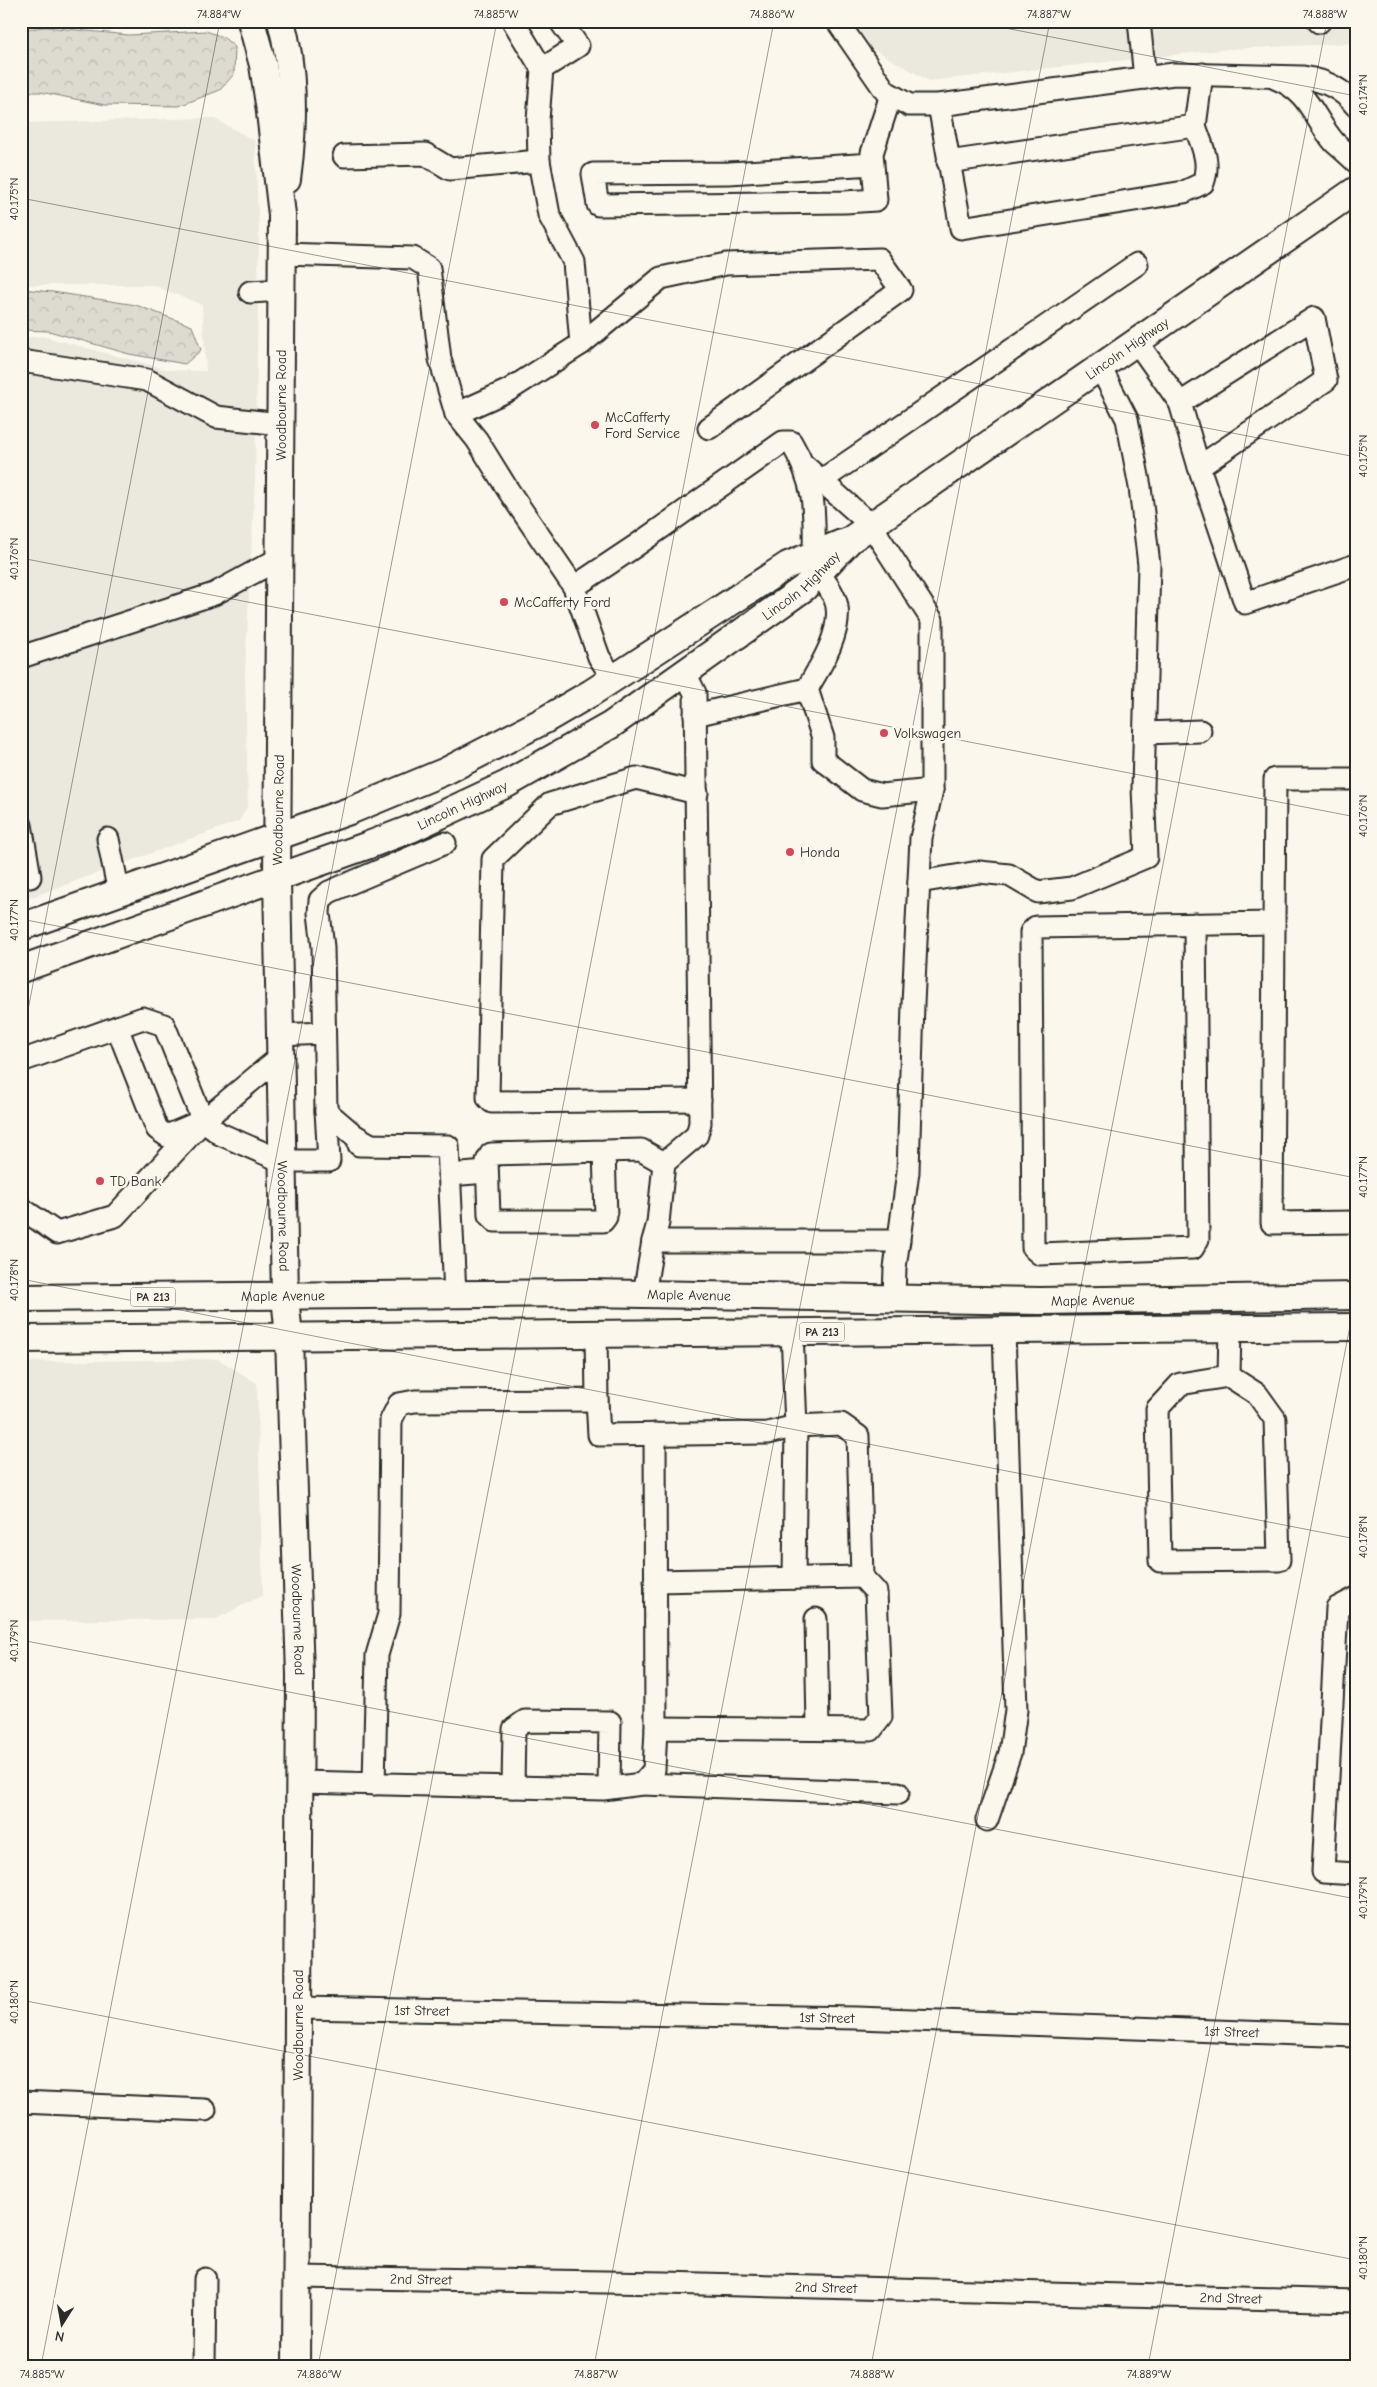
<svg xmlns="http://www.w3.org/2000/svg" width="1377" height="2387" font-family="'Comic Neue',sans-serif">
	<style>
		.built { fill: #ebe8de }
		.forest { fill: url(#forest-crowns); stroke: #84827e }
		.lines { fill: none; stroke-linecap: round; stroke-linejoin: round }
		.minor-casing { stroke: #2b2b2b; stroke-width: 25 }
		.major-casing { stroke: #2b2b2b; stroke-width: 30 }
		.minor { stroke: #fbf7ec; stroke-width: 21 }
		.major { stroke: #fbf7ec; stroke-width: 26 }
		.ticks { fill: none; stroke: #2b2b2b; stroke-width: 1; stroke-opacity: 0.45 }
		.poi-dot { fill: #d1495b; stroke: #fbf7ec; stroke-width: 2 }
		.labels { text-anchor: middle; stroke-width: 5; stroke-linejoin: round; paint-order: stroke }
		.shield { fill: #fbf7ec; stroke: #696865; stroke-width: 1 }
		.shield-label { font-size: 12px; font-weight: bold; fill: #2b2b2b }
		.street-label { font-size: 14px; fill: #2b2b2b; stroke: #fbf7ec }
		.poi-label { font-size: 14px; fill: #2b2b2b; stroke: #fbf7ec; text-anchor: start }
		.neatline { fill: none; stroke: #2b2b2b; stroke-width: 2 }
		.ticks-label { font-size: 12px; text-anchor: middle; fill: #2b2b2b }
	</style>
	<defs>
		<pattern id="forest-crowns" width="20" height="18" patternUnits="userSpaceOnUse" patternTransform="scale(1.25)"><rect width="20" height="18" fill="#dddad0"/><path d="M2 6a3 3 0 1 1 6 0M12 15a3 3 0 1 1 6 0" fill="none" stroke="#bebbb3"/></pattern>
	</defs>
	<rect width="100%" height="100%" fill="#fbf7ec"/>
	<filter id="ink" filterUnits="userSpaceOnUse"><feTurbulence type="fractalNoise" baseFrequency=".02" numOctaves="2"/><feDisplacementMap in="SourceGraphic" scale="10" xChannelSelector="R" yChannelSelector="G"/><feConvolveMatrix kernelMatrix="1 2 1 2 8 2 1 2 1" color-interpolation-filters="sRGB"/></filter>
	<g filter="url(#ink)">
		<!-- built -->
		<path class="built" d="M847 21H1356V43L1229 49 929 81 861 42Z
			M213 118 255 141 259 235 255 480 245 673 248 805 239 821 21 901V338L42 336 169 370 206 371 202 305 153 285H21V123Z
			M218 1359 257 1383 263 1595 216 1619 21 1621V1362Z"/>
		<!-- forest -->
		<path class="forest" d="M46 27 129 35 206 31 223 37 235 47 234 74 220 90 179 106 105 105 40 92H21V29Z
			M21 289 53 292 136 305 192 326 201 350 185 364 129 354 49 331 21 330Z"/>
		<g class="lines">
			<defs>
				<g id="minor">
					<path d="M837 21 886 92 909 105H939L1174 74 1302 77C1324 80 1342 88 1356 106"/>
					<path d="M1139 21 1145 78"/>
					<path d="M1319 22 1320 21"/>
					<path d="M542 69 578 46 560 21"/>
					<path d="M1275 78C1311 92 1312 117 1335 143 1342 149 1349 155 1356 162"/>
					<path d="M939 105 961 228 1184 192 1203 183C1211 162 1202 146 1195 126L948 162"/>
					<path d="M1195 126 1202 74"/>
					<path d="M344 156 425 154 450 169 539 161"/>
					<path d="M873 164 876 200 845 202 598 205 593 174 729 173 873 164 872 153 891 95"/>
					<path d="M282 254 413 258 429 268 440 359 456 414 477 440 508 490 574 587 599 657 613 678"/>
					<path d="M250 292 282 290"/>
					<path d="M1137 342 1180 403 1199 467 1245 603 1356 565"/>
					<path d="M581 344 661 278 726 264 879 259 901 290 709 428"/>
					<path d="M21 361 147 380 216 417 281 424"/>
					<path d="M1180 403 1314 318 1326 380 1199 467"/>
					<path d="M456 414 509 390 581 344 574 262 549 215 539 161 538 120 542 69 513 21"/>
					<path d="M805 466 871 525 932 620V790L921 838 913 1004 908 1172 895 1268 894 1298"/>
					<path d="M822 480 1137 264"/>
					<path d="M574 587 634 547 783 442H791C815 483 815 508 814 555"/>
					<path d="M21 657 214 594 280 558"/>
					<path d="M807 689 823 738V760L862 790 882 795 932 790"/>
					<path d="M695 715 807 689C820 667 841 634 837 607 836 596 825 582 819 572"/>
					<path d="M1145 733 1200 731"/>
					<path d="M1356 779H1275L1272 1223 1356 1222"/>
					<path d="M697 793 636 778 550 804 493 859 488 1098 492 1102 700 1100"/>
					<path d="M21 825 30 877"/>
					<path d="M108 839 119 893"/>
					<path d="M919 882 979 872 1009 875 1038 892 1072 888 1146 857 1143 788 1149 565 1140 487 1127 419 1100 367"/>
					<path d="M1195 924 1198 1239 1193 1248 1040 1254 1033 1248 1031 932 1036 927 1274 923"/>
					<path d="M117 1027 157 1129 167 1136 195 1124"/>
					<path d="M280 1035 324 1033"/>
					<path d="M21 1061 143 1018 164 1025 203 1121 220 1134 282 1161H329L326 1111"/>
					<path d="M359 1145 448 1146 455 1294"/>
					<path d="M371 1145 354 1135 326 1111 323 947 319 913 320 900 329 892 445 843"/>
					<path d="M604 1151 606 1217 603 1221H495L489 1215 487 1161 491 1154 641 1150 664 1163"/>
					<path d="M449 1175 487 1172"/>
					<path d="M21 1208 57 1233 115 1216 203 1121 280 1057"/>
					<path d="M653 1241 658 1223 664 1163 697 1135 700 1123 695 693 685 673"/>
					<path d="M644 1294 653 1241H899"/>
					<path d="M792 1332 796 1426 794 1578"/>
					<path d="M1229 1376 1257 1394 1275 1419 1279 1560 1160 1561 1157 1409 1180 1384 1229 1376 1230 1328"/>
					<path d="M655 1434 656 1728"/>
					<path d="M655 1581 862 1577"/>
					<path d="M1356 1598 1337 1608 1323 1872 1356 1874"/>
					<path d="M816 1619 818 1729"/>
					<path d="M299 1782 603 1789 642 1784 654 1770 656 1728 871 1730 881 1717 876 1592 862 1577 858 1436 841 1424 796 1426 768 1433 599 1435 597 1400"/>
					<path d="M374 1784 377 1655 389 1614 391 1420 399 1404 415 1401 597 1400 596 1334"/>
					<path d="M642 1784 898 1793"/>
					<path d="M513 1787 514 1729 525 1721 610 1722 609 1788"/>
					<path d="M987 1820 1010 1753 1016 1710 1004 1330"/>
					<path id="s1" d="M298 2008 857 2018 1356 2036"/>
					<path d="M21 2102 205 2110"/>
					<path id="s2" d="M296 2277 664 2283 1356 2301"/>
					<path d="M204 2366 205 2279"/>
				</g>
				<g id="major">
					<path id="s3" d="M251 21 263 65 269 104 282 215 277 878 285 1296 289 1337 300 1675 296 2366"/>
					<path d="M281 21C295 72 294 128 287 179"/>
					<path d="M21 927 352 810 446 771 543 721 591 693 788 565 842 543"/>
					<path id="s4" d="M21 969 366 846 413 828 507 784 611 725 804 588 850 540 1356 190"/>
					<path id="s5" d="M21 1298 587 1293 1040 1301 1356 1296"/>
					<path d="M21 1339 1356 1327"/>
				</g>
			</defs>
			<!-- minor casing -->
			<use href="#minor" class="minor-casing"/>
			<!-- major casing -->
			<use href="#major" class="major-casing"/>
			<!-- minor -->
			<use href="#minor" class="minor"/>
			<!-- major -->
			<use href="#major" class="major"/>
		</g>
	</g>
	<!-- ticks -->
	<path class="ticks" d="M969 21 1356 96M21 198 1356 457M21 558 1356 817M21 919 1356 1178M21 1046 220 21M21 1279 1356 1539M21 1640 1356 1899M21 2000 1356 2260M21 2361 46 2366M41 2366 497 21M318 2366 774 21M594 2366 1050 21M871 2366 1327 21M1148 2366 1356 1295"/>
	<!-- markers -->
	<g class="poi-dot">
		<circle cx="595" cy="425" r="5"/>
		<circle cx="504" cy="602" r="5"/>
		<circle cx="884" cy="733" r="5"/>
		<circle cx="790" cy="852" r="5"/>
		<circle cx="100" cy="1181" r="5"/>
	</g>
	<g class="labels">
		<!-- shield labels -->
		<g class="shield">
			<rect x="130.5" y="1287.5" width="45" height="19" rx="4"/>
			<rect x="799.5" y="1322.5" width="45" height="19" rx="4"/>
		</g>
		<g class="shield-label">
			<text x="153" y="1301">PA 213</text>
			<text x="822" y="1336">PA 213</text>
		</g>
		<!-- street labels -->
		<g class="street-label">
			<text dy="5" stroke="none"><textPath href="#s4" startOffset="1280">Lincoln Highway</textPath></text>
			<text transform="translate(281 405) rotate(-90)" y="5">Woodbourne Road</text>
			<text dy="5" stroke="none"><textPath href="#s4" startOffset="876">Lincoln Highway</textPath></text>
			<text dy="5" stroke="none"><textPath href="#s4" startOffset="471">Lincoln Highway</textPath></text>
			<text transform="translate(278 810) rotate(-89)" y="5">Woodbourne Road</text>
			<text dy="5" stroke="none"><textPath href="#s3" startOffset="1198">Woodbourne Road</textPath></text>
			<text dy="5" stroke="none"><textPath href="#s5" startOffset="668">Maple Avenue</textPath></text>
			<text dy="5" stroke="none"><textPath href="#s5" startOffset="262">Maple Avenue</textPath></text>
			<text dy="5" stroke="none"><textPath href="#s5" startOffset="1072">Maple Avenue</textPath></text>
			<text dy="5" stroke="none"><textPath href="#s3" startOffset="1602">Woodbourne Road</textPath></text>
			<text dy="5" stroke="none"><textPath href="#s1" startOffset="124">1st Street</textPath></text>
			<text dy="5" stroke="none"><textPath href="#s1" startOffset="529">1st Street</textPath></text>
			<text transform="translate(298 2025) rotate(-90)" y="5">Woodbourne Road</text>
			<text dy="5" stroke="none"><textPath href="#s1" startOffset="934">1st Street</textPath></text>
			<text dy="5" stroke="none"><textPath href="#s2" startOffset="125">2nd Street</textPath></text>
			<text dy="5" stroke="none"><textPath href="#s2" startOffset="530">2nd Street</textPath></text>
			<text dy="5" stroke="none"><textPath href="#s2" startOffset="935">2nd Street</textPath></text>
		</g>
		<!-- poi labels -->
		<g class="poi-label">
			<text x="605" y="422">McCafferty<tspan x="605" dy="16">Ford Service</tspan></text>
			<text x="514" y="607">McCafferty Ford</text>
			<text x="894" y="738">Volkswagen</text>
			<text x="800" y="857">Honda</text>
			<text x="110" y="1186">TD Bank</text>
		</g>
	</g>
	<!-- margin -->
	<rect width="1377" height="2387" fill="none" stroke="#fbf7ec" stroke-width="55"/>
	<!-- north arrow -->
	<g transform="translate(62 2324) rotate(191)" stroke="#fbf7ec" stroke-width="4" paint-order="stroke">
	<path d="M0-4L9 19L0 12L-9 19Z" fill="#2b2b2b"/>
	<text y="-8" font-size="14" font-weight="bold" text-anchor="middle" fill="#2b2b2b">N</text>
	</g>
	<rect x="28" y="28" width="1322" height="2332" class="neatline"/>
	<g class="ticks-label">
		<text x="219" y="18">74.884°W</text>
		<text x="496" y="18">74.885°W</text>
		<text x="772" y="18">74.886°W</text>
		<text x="1049" y="18">74.887°W</text>
		<text x="1325" y="18">74.888°W</text>
		<text transform="translate(1363 95) rotate(-90)" y="4">40.174°N</text>
		<text transform="translate(14 199) rotate(-90)" y="4">40.175°N</text>
		<text transform="translate(1363 456) rotate(-90)" y="4">40.175°N</text>
		<text transform="translate(14 559) rotate(-90)" y="4">40.176°N</text>
		<text transform="translate(1363 816) rotate(-90)" y="4">40.176°N</text>
		<text transform="translate(14 920) rotate(-90)" y="4">40.177°N</text>
		<text transform="translate(1363 1177) rotate(-90)" y="4">40.177°N</text>
		<text transform="translate(14 1280) rotate(-90)" y="4">40.178°N</text>
		<text transform="translate(1363 1537) rotate(-90)" y="4">40.178°N</text>
		<text transform="translate(14 1641) rotate(-90)" y="4">40.179°N</text>
		<text transform="translate(1363 1898) rotate(-90)" y="4">40.179°N</text>
		<text transform="translate(14 2002) rotate(-90)" y="4">40.180°N</text>
		<text transform="translate(1363 2258) rotate(-90)" y="4">40.180°N</text>
		<text x="42" y="2378">74.885°W</text>
		<text x="319" y="2378">74.886°W</text>
		<text x="596" y="2378">74.887°W</text>
		<text x="872" y="2378">74.888°W</text>
		<text x="1149" y="2378">74.889°W</text>
	</g>
</svg>
